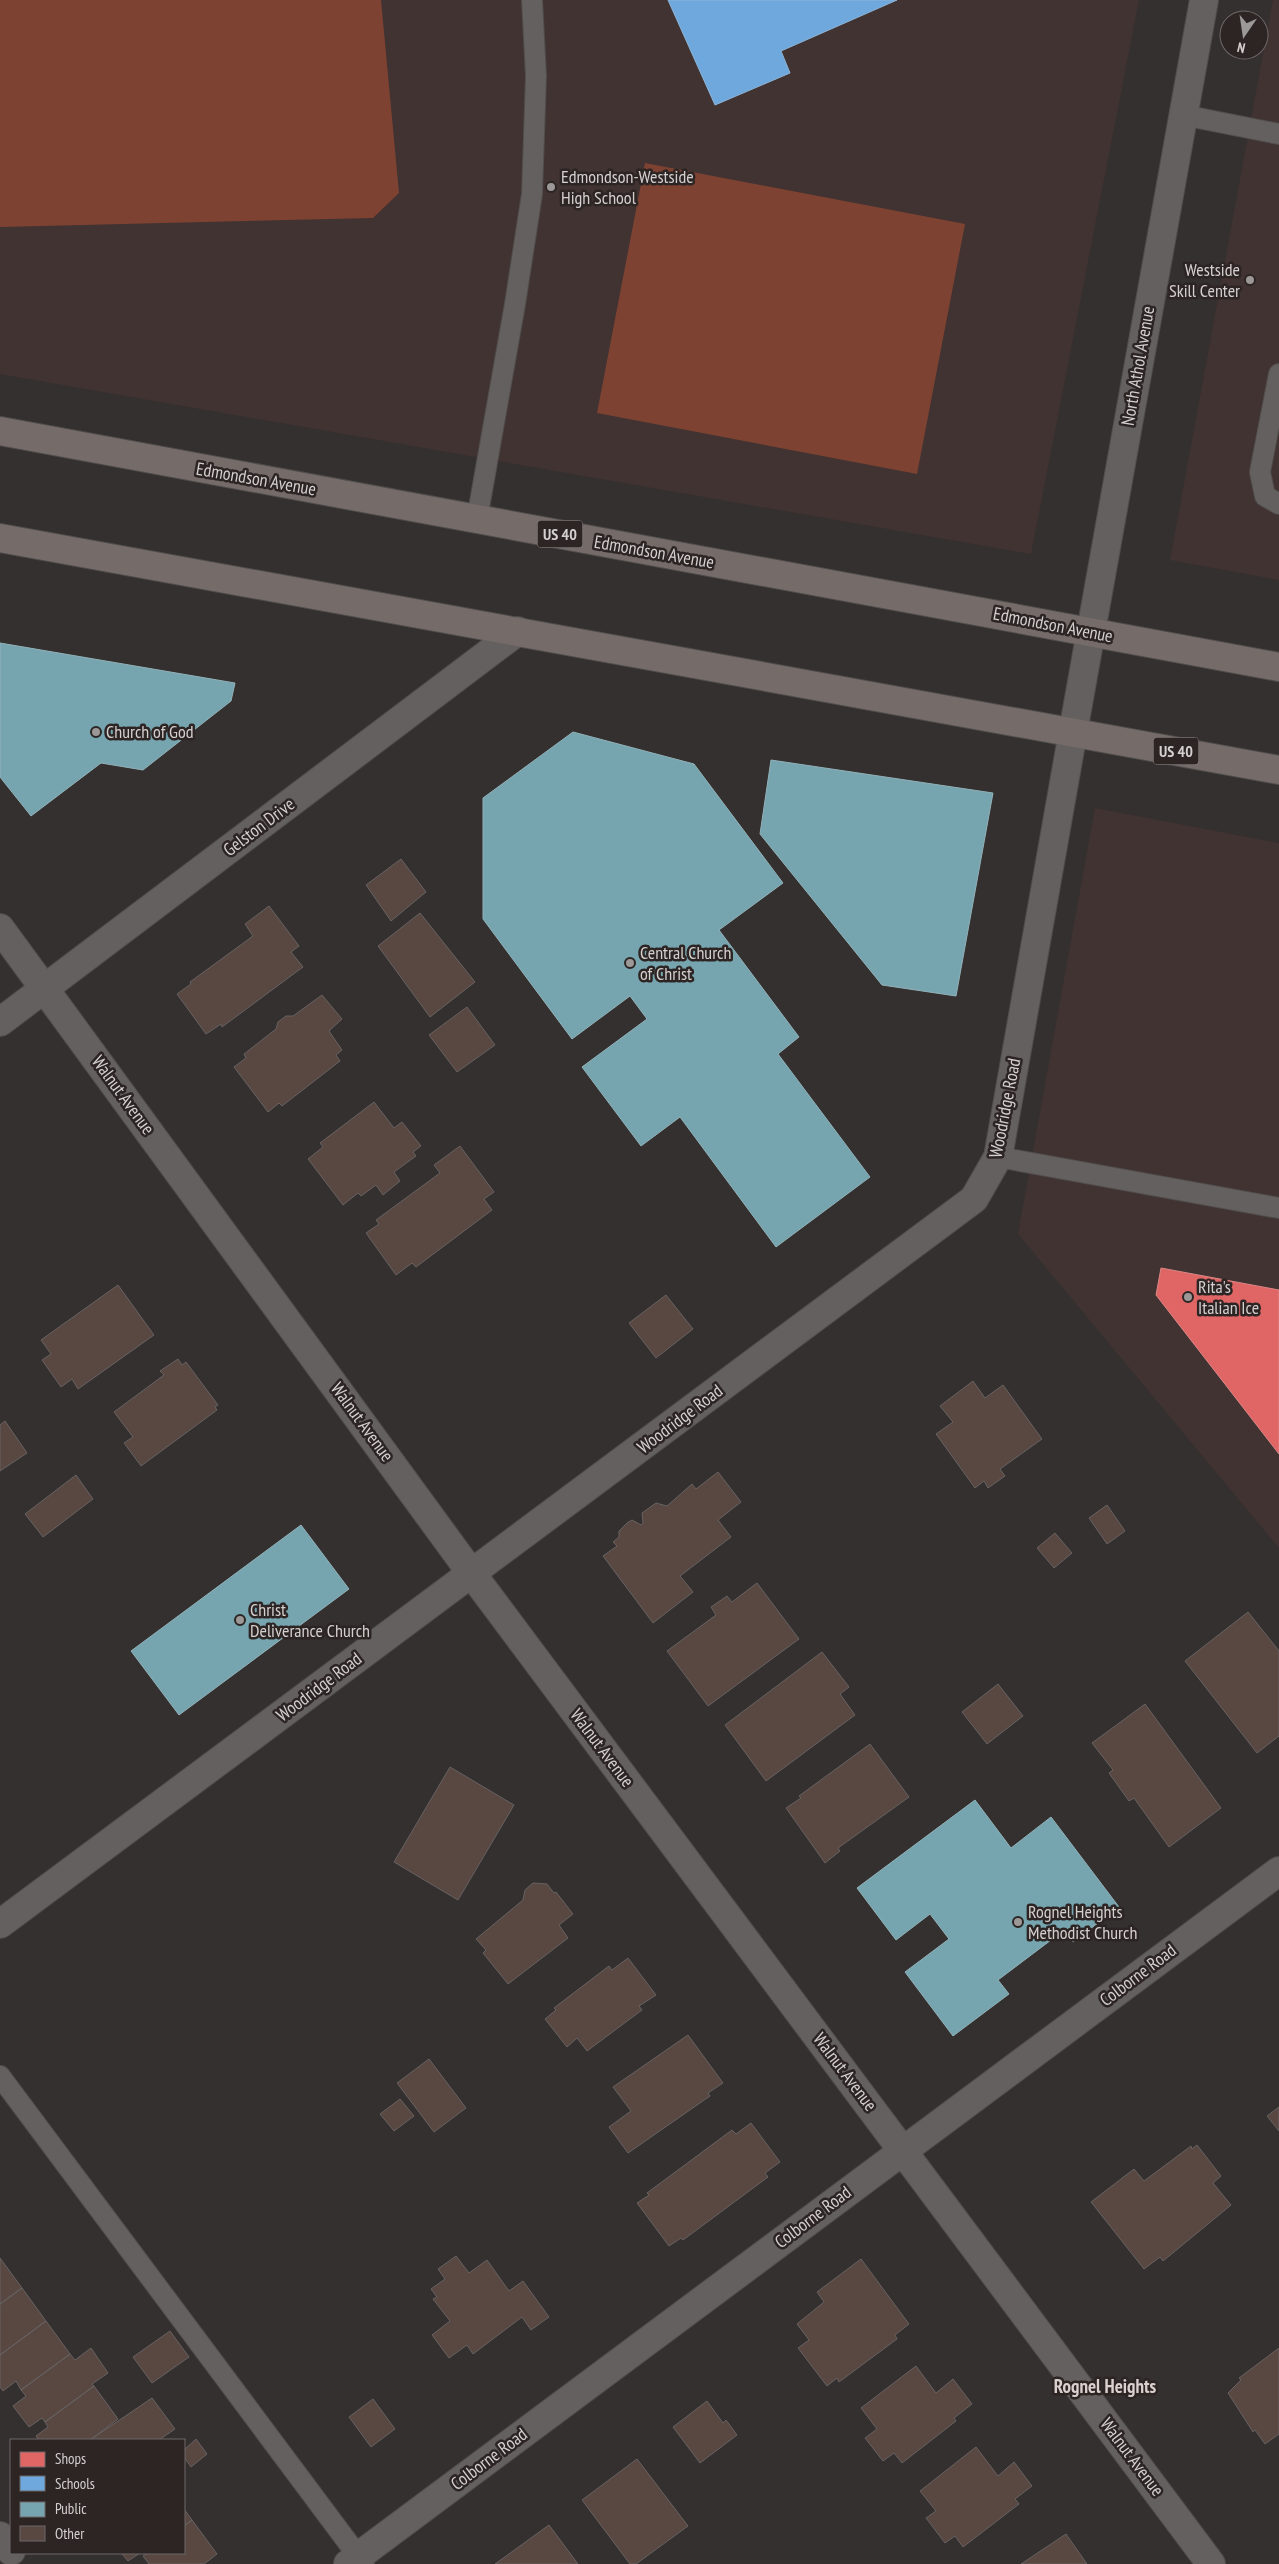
<svg xmlns="http://www.w3.org/2000/svg" width="1279" height="2564" font-family="'PT Sans Narrow',sans-serif">
	<style>
		.built { fill: #403331 }
		.green { fill: #7e4232 }
		.shops { fill: #e06666; stroke: #dc8686 }
		.schools { fill: #6fa8dc; stroke: #8db4d8 }
		.public { fill: #76a5af; stroke: #92b2b9 }
		.building { fill: #594742; stroke: #676362 }
		.lines { fill: none; stroke-linecap: round; stroke-linejoin: round }
		.lane-casing { stroke: #504d4c; stroke-width: 22 }
		.street-casing { stroke: #504d4c; stroke-width: 30 }
		.secondary-casing { stroke: #504d4c; stroke-width: 30 }
		.primary-casing { stroke: #504d4c; stroke-width: 30 }
		.lane { stroke: #63605f; stroke-width: 20 }
		.street { stroke: #63605f; stroke-width: 28 }
		.secondary { stroke: #63605f; stroke-width: 28 }
		.primary { stroke: #756c6a; stroke-width: 28 }
		.poi-dot { fill: #9c9897; stroke: #2c2524; stroke-width: 2 }
		.labels { text-anchor: middle; stroke-width: 5; stroke-linejoin: round; paint-order: stroke }
		.shield { fill: #2c2524; stroke: #a29d9c; stroke-width: 1 }
		.shield-label { font-size: 16px; font-weight: bold; fill: #d4d0cf }
		.poi-label { font-size: 18px; fill: #d4d0cf; stroke: #2c2524; text-anchor: start }
		.street-label { font-size: 18px; fill: #d4d0cf; stroke: #2c2524 }
		.neighbourhood-label { font-size: 19px; font-weight: bold; fill: #dad1cf; stroke: #2c2524 }
	</style>
	<rect width="100%" height="100%" fill="#34302f"/>
	<!-- built -->
	<path class="built" d="M0 0H1139L1031 554 0 374Z
		M1273 0H1279V580L1170 560Z
		M1095 808 1279 843V1548L1018 1234Z"/>
	<!-- green -->
	<path class="green" d="M0 0H381L399 193 373 218 0 227Z
		M645 163 965 224 917 474 597 413Z"/>
	<!-- shops -->
	<path class="shops" d="M1161 1268 1279 1290V1454L1156 1295Z"/>
	<!-- schools -->
	<path class="schools" d="M668 0H897L781 51 790 73 715 105Z"/>
	<!-- public -->
	<path class="public" d="M0 643 235 683 231 701 143 770 101 763 31 816 0 777Z
		M573 732 694 764 783 883 719 930 799 1037 778 1054 870 1177 776 1247 680 1117 641 1146 582 1067 647 1019 630 996 572 1039 483 919V798Z
		M771 760 993 793 956 996 882 985 760 834Z
		M301 1525 349 1589 179 1715 131 1651Z
		M975 1800 1011 1848 1051 1817 1119 1907 1073 1942 1063 1931 998 1980 1009 1994 953 2036 905 1972 949 1939 930 1914 896 1940 857 1888Z"/>
	<!-- building -->
	<path class="building" d="M401 859 426 892 391 921 366 885Z
		M269 906 299 946 291 952 303 967 222 1027 221 1024 206 1034 177 994 191 984 190 982 253 936 245 924Z
		M420 913 475 982 430 1017 378 946Z
		M322 995 342 1019 329 1031 342 1050 336 1055 340 1061 282 1106 279 1103 268 1112 234 1067 246 1058 244 1054 276 1029 278 1022 286 1016H293Z
		M467 1007 495 1045 457 1072 429 1035Z
		M374 1102 394 1128 402 1122 421 1146 413 1152 416 1156 394 1172 400 1181 383 1195 376 1185 361 1196 358 1193 343 1205 308 1159 323 1147 320 1143Z
		M460 1146 494 1192 484 1199 492 1210 416 1267 412 1263 396 1275 366 1233 379 1224 376 1220 440 1173 434 1165Z
		M118 1285 154 1335 78 1389 72 1379 61 1387 42 1360 51 1354 41 1340Z
		M666 1295 693 1329 656 1358 629 1323Z
		M178 1359 182 1365 186 1362 218 1405 215 1407 217 1410 141 1466 124 1443 133 1437 114 1412 164 1375 160 1371Z
		M973 1381 985 1398 1003 1385 1042 1439 1000 1469 1005 1476 988 1488 984 1481 975 1488 936 1434 953 1422 940 1406Z
		M5 1421 27 1453 0 1471V1425Z
		M718 1472 741 1502 718 1520 731 1537 680 1576 693 1592 653 1623 603 1556 617 1546 613 1542 619 1537V1531L627 1523 632 1520 641 1525 643 1523 642 1513 656 1503 667 1506 692 1484 696 1489Z
		M76 1475 93 1499 43 1537 25 1514Z
		M1107 1505 1125 1531 1107 1544 1089 1518Z
		M1055 1533 1072 1553 1054 1568 1037 1548Z
		M757 1583 799 1639 708 1706 667 1651 716 1615 711 1607 727 1596 732 1602Z
		M1248 1612 1279 1651V1736L1257 1753 1185 1661Z
		M822 1652 849 1687 840 1694 855 1715 766 1781 725 1725Z
		M998 1684 1023 1716 987 1744 962 1712Z
		M1145 1704 1221 1808 1169 1847 1134 1798 1129 1801 1109 1773 1113 1770 1092 1743Z
		M870 1744 909 1797 838 1848 840 1851 825 1863 786 1808 801 1798 799 1796Z
		M450 1767 514 1805 458 1900 394 1862Z
		M533 1883 547 1884 554 1893 556 1892 573 1914 559 1925 568 1938 508 1984 483 1953 486 1950 476 1939 523 1900 525 1890Z
		M628 1958 656 1995 639 2006 642 2010 587 2051 577 2038 567 2047 545 2019 556 2010 554 2008 605 1969 609 1966 612 1970Z
		M688 2035 723 2083 708 2093 710 2096 628 2153 609 2127 631 2111 613 2087Z
		M429 2059 466 2108 434 2132 397 2083Z
		M400 2099 414 2116 394 2131 380 2114Z
		M1279 2107V2131L1267 2116Z
		M751 2123 780 2162 765 2173 768 2177 683 2240 681 2238 669 2246 637 2203 649 2195 647 2193 732 2130 736 2134Z
		M1197 2145 1221 2176 1213 2183 1231 2205 1163 2261 1160 2257 1144 2269 1091 2202 1134 2169 1144 2181 1191 2146 1192 2149Z
		M456 2256 469 2273 487 2260 509 2291 523 2281 549 2317 531 2330 522 2317 473 2354 467 2345 449 2358 432 2335 450 2321 433 2299 437 2297 431 2289 445 2279 438 2269Z
		M0 2258 22 2288 0 2304Z
		M861 2259 909 2324 895 2335 897 2339 839 2382 837 2378 827 2386 798 2348 809 2340 797 2324 824 2302 817 2292Z
		M22 2288 46 2321 0 2355V2304Z
		M46 2321 70 2354 21 2390 16 2381 3 2391 0 2387V2355Z
		M170 2331 189 2357 152 2383 133 2357Z
		M91 2348 108 2373 92 2384 94 2386 45 2422 42 2418 29 2427 13 2406 26 2396 21 2390 70 2354 75 2360Z
		M1279 2348V2434L1265 2444 1255 2430 1253 2432 1228 2393 1241 2380 1239 2378Z
		M916 2366 936 2393 953 2379 972 2404 954 2418 956 2421 902 2463 894 2453 883 2461 865 2438 877 2429 861 2408Z
		M94 2386 118 2419 90 2440H39L36 2436 48 2427 45 2422Z
		M152 2398 175 2429 159 2440H90Z
		M373 2399 395 2429 371 2447 349 2417Z
		M707 2401 723 2423 726 2420 737 2435 700 2463 673 2427Z
		M196 2439 207 2454 191 2467 184 2457V2450Z
		M976 2447 998 2476 1014 2462 1032 2486 1015 2499 1019 2504 963 2547 955 2536 945 2543 926 2518 936 2511 920 2491Z
		M637 2459 688 2526 636 2564H630L582 2500Z
		M184 2509 192 2520 184 2526Z
		M192 2520 217 2554 204 2564H149L143 2556 148 2553H184V2526Z
		M549 2525 578 2564H495Z
		M1066 2534 1087 2564H1021Z
		M121 2553H140L128 2561Z"/>
	<g class="lines">
		<defs>
			<path id="lane" d="M1183 115 1279 134
				M1279 374 1260 472 1265 496 1279 504
				M477 519 515 304 532 194 536 76 532 0
				M998 1157 1279 1208
				M0 2076 364 2564"/>
			<path id="street" d="M0 928 472 1574 1211 2564
				M0 1022 518 631
				M0 1924 974 1199 998 1157 1073 732
				M0 2536 11 2551
				M348 2564 1279 1871"/>
			<path id="secondary" d="M1073 732 1204 0"/>
			<path id="primary" d="M0 431 1279 667
				M0 538 1279 770"/>
		</defs>
		<!-- lane casing -->
		<use href="#lane" class="lane-casing"/>
		<!-- street casing -->
		<use href="#street" class="street-casing"/>
		<!-- secondary casing -->
		<use href="#secondary" class="secondary-casing"/>
		<!-- primary casing -->
		<use href="#primary" class="primary-casing"/>
		<!-- lane -->
		<use href="#lane" class="lane"/>
		<!-- street -->
		<use href="#street" class="street"/>
		<!-- secondary -->
		<use href="#secondary" class="secondary"/>
		<!-- primary -->
		<use href="#primary" class="primary"/>
	</g>
	<!-- markers -->
	<g class="poi-dot">
		<circle cx="551" cy="187" r="5"/>
		<circle cx="1250" cy="280" r="5"/>
		<circle cx="96" cy="732" r="5"/>
		<circle cx="630" cy="963" r="5"/>
		<circle cx="1188" cy="1297" r="5"/>
		<circle cx="240" cy="1620" r="5"/>
		<circle cx="1018" cy="1922" r="5"/>
	</g>
	<g class="labels">
		<!-- shield labels -->
		<g class="shield">
			<rect x="537.5" y="520.5" width="45" height="27" rx="4"/>
			<rect x="1153.5" y="737.5" width="45" height="27" rx="4"/>
		</g>
		<g class="shield-label">
			<text x="560" y="540">US 40</text>
			<text x="1176" y="757">US 40</text>
		</g>
		<!-- poi labels -->
		<g class="poi-label">
			<text x="561" y="183">Edmondson-Westside<tspan x="561" dy="21">High School</tspan></text>
			<text x="1240" y="276" text-anchor="end">Westside<tspan x="1240" dy="21">Skill Center</tspan></text>
			<text x="106" y="738">Church of God</text>
			<text x="640" y="959">Central Church<tspan x="640" dy="21">of Christ</tspan></text>
			<text x="1198" y="1293">Rita's<tspan x="1198" dy="21">Italian Ice</tspan></text>
			<text x="250" y="1616">Christ<tspan x="250" dy="21">Deliverance Church</tspan></text>
			<text x="1028" y="1918">Rognel Heights<tspan x="1028" dy="21">Methodist Church</tspan></text>
		</g>
		<!-- street labels -->
		<g class="street-label">
			<text transform="translate(1138 366) rotate(-80)" y="6">North Athol Avenue</text>
			<text transform="translate(256 479) rotate(10)" y="6">Edmondson Avenue</text>
			<text transform="translate(654 552) rotate(10)" y="6">Edmondson Avenue</text>
			<text transform="translate(1053 625) rotate(11)" y="6">Edmondson Avenue</text>
			<text transform="translate(259 827) rotate(-37)" y="6">Gelston Drive</text>
			<text transform="translate(123 1095) rotate(54)" y="6">Walnut Avenue</text>
			<text transform="translate(1005 1108) rotate(-79)" y="6">Woodridge Road</text>
			<text transform="translate(680 1419) rotate(-37)" y="6">Woodridge Road</text>
			<text transform="translate(362 1422) rotate(54)" y="6">Walnut Avenue</text>
			<text transform="translate(319 1687) rotate(-37)" y="6">Woodridge Road</text>
			<text transform="translate(602 1748) rotate(53)" y="6">Walnut Avenue</text>
			<text transform="translate(1138 1975) rotate(-37)" y="6">Colborne Road</text>
			<text transform="translate(845 2072) rotate(53)" y="6">Walnut Avenue</text>
			<text transform="translate(813 2217) rotate(-37)" y="6">Colborne Road</text>
			<text transform="translate(1132 2457) rotate(53)" y="6">Walnut Avenue</text>
			<text transform="translate(489 2459) rotate(-37)" y="6">Colborne Road</text>
		</g>
		<!-- neighbourhood labels -->
		<g class="neighbourhood-label">
			<text x="1105" y="2393">Rognel Heights</text>
		</g>
	</g>
	<!-- legend -->
	<rect x="10" y="2439" width="175" height="115" fill="#2c2524" stroke="#6f6968"/>
	<rect x="20" y="2452" width="25" height="15" fill="#e06666" stroke="#6f6968"/>
	<text x="55" y="2464" font-size="15" fill="#d4d0cf">Shops</text>
	<rect x="20" y="2476" width="25" height="15" fill="#6fa8dc" stroke="#6f6968"/>
	<text x="55" y="2489" font-size="15" fill="#d4d0cf">Schools</text>
	<rect x="20" y="2502" width="25" height="15" fill="#76a5af" stroke="#6f6968"/>
	<text x="55" y="2514" font-size="15" fill="#d4d0cf">Public</text>
	<rect x="20" y="2526" width="25" height="15" fill="#594742" stroke="#6f6968"/>
	<text x="55" y="2539" font-size="15" fill="#d4d0cf">Other</text>
	<!-- north arrow -->
	<g transform="translate(1244 35) rotate(193)"><circle r="24" fill="#2c2524" stroke="#6f6968"/>
	<path d="M0-4L9 19L0 12L-9 19Z" fill="#9c9897"/>
	<text y="-8" font-size="14" font-weight="bold" text-anchor="middle" fill="#d4d0cf">N</text>
	</g>
</svg>
